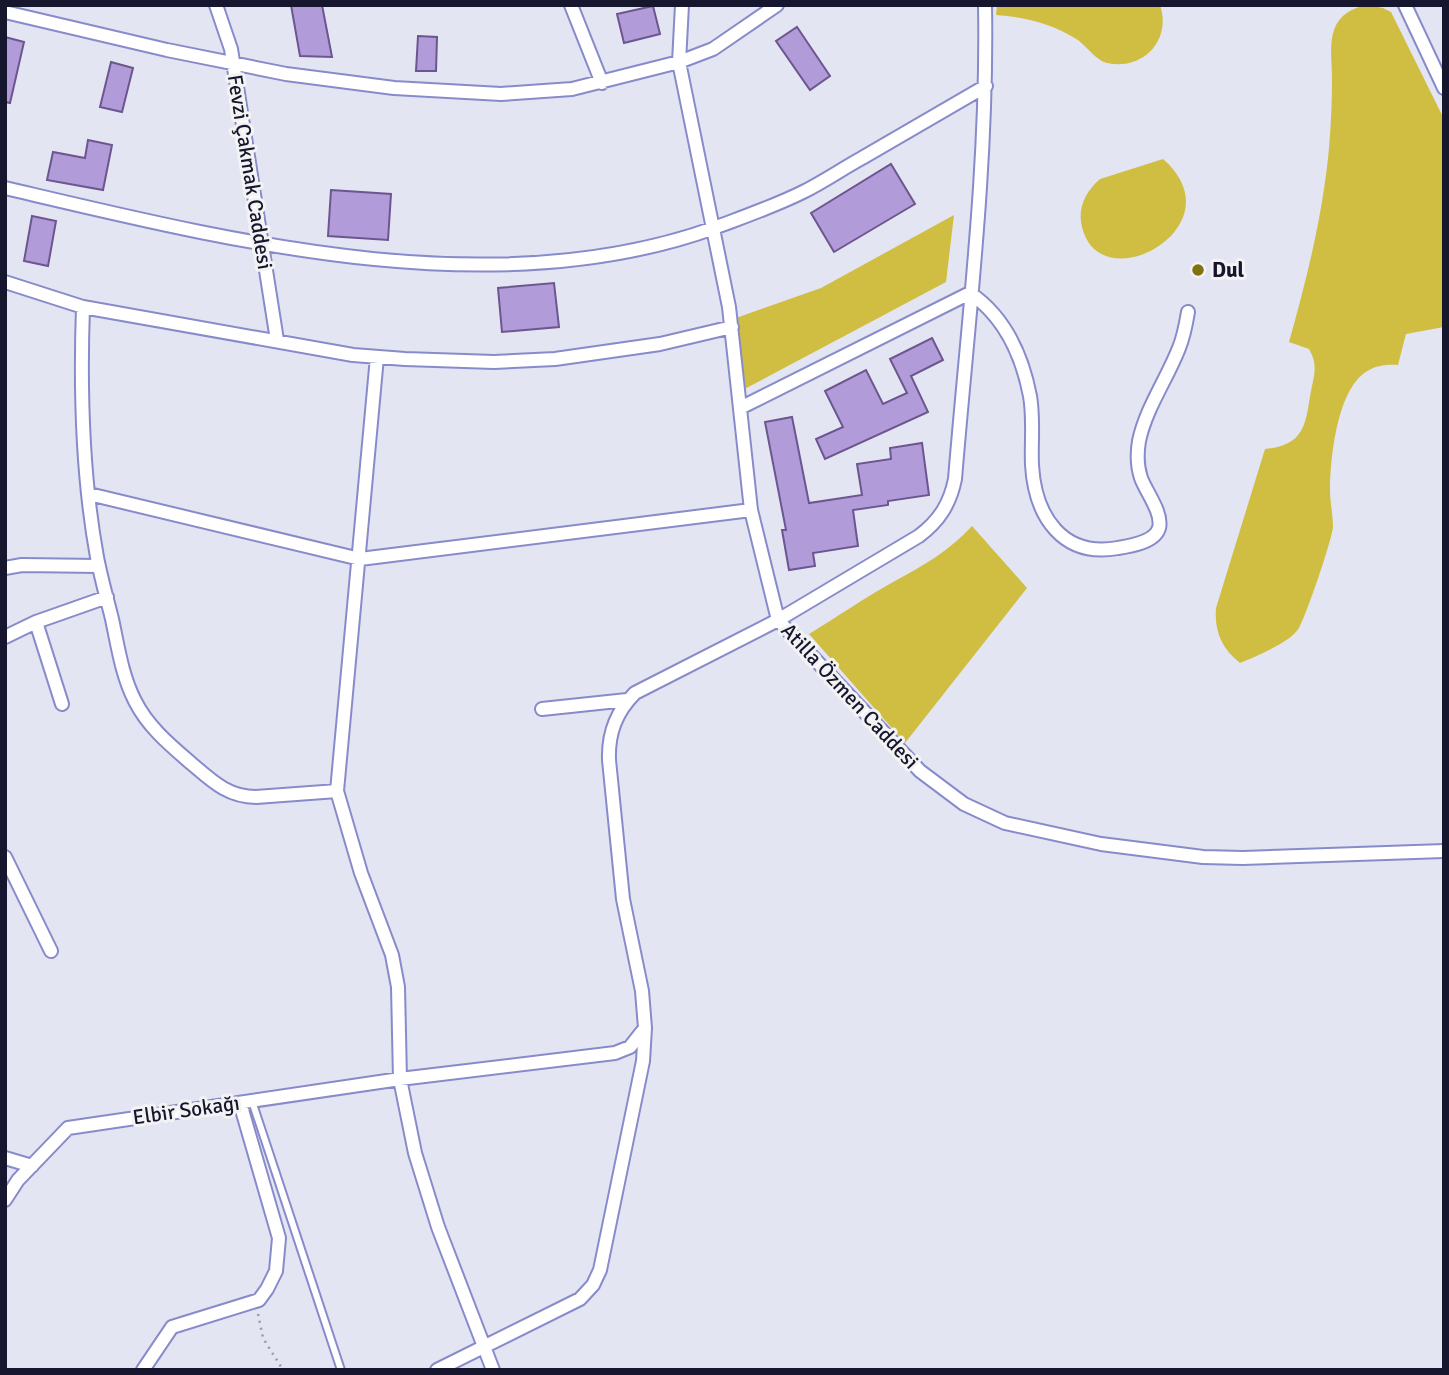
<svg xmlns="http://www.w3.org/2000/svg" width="1449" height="1375" font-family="Signika,sans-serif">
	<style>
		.green { fill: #d0be43 }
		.building { fill: #b29bd9; stroke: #6c568f; stroke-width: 2 }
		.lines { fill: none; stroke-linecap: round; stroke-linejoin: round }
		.service-casing { stroke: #888bca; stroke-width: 10 }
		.minor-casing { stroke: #888bca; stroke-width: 16 }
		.path { stroke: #9999ab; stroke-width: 2.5; stroke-dasharray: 2 5; stroke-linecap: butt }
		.service { stroke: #fff; stroke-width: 6 }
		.minor { stroke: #fff; stroke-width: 12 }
		.poi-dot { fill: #7f7213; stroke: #f3f3f3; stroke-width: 2.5 }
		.labels { text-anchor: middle; stroke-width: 6; stroke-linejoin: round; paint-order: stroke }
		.street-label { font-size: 21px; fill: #16162e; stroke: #f3f3f3 }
		.poi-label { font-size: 21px; font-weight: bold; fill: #16162e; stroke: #f3f3f3; text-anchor: start }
	</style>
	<rect width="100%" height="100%" fill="#e4e5f3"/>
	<!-- green -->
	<path class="green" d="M997 5H1160C1172 40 1143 71 1107 63 1097 61 1087 47 1078 40 1053 24 1025 17 996 15Z
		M1367 5 1383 8 1391 12 1444 119V327L1406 334 1398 365C1385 364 1373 366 1363 374 1337 394 1330 459 1330 490 1330 502 1333 515 1333 527 1332 540 1306 616 1299 628 1291 642 1255 657 1240 663 1222 649 1214 631 1216 608L1265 449C1309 445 1305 419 1312 386 1315 372 1317 363 1309 349L1289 342C1307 278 1323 214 1329 148 1331 125 1332 101 1332 78 1332 63 1329 44 1334 30 1339 15 1352 8 1367 5Z
		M1163 159C1240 226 1100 303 1082 227 1077 208 1086 191 1100 179Z
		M954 215 946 282 739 392 736 318 821 288Z
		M972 526 1027 588 905 743 809 634C837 617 864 598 893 582 923 566 949 551 972 526Z"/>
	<!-- building -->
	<path class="building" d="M291 5H322L332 57 300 56Z
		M653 6 660 34 624 43 617 14Z
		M797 27 830 76 810 90 776 41Z
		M418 36 437 37 436 71H416Z
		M5 37 24 42 10 103 5 102Z
		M111 62 133 68 122 112 100 107Z
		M88 140 112 145 103 190 47 180 53 152 85 158Z
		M891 164 915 204 834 252 811 213Z
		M331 190 391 194 388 240 328 236Z
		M32 216 56 221 48 266 24 261Z
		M554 283 559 327 502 332 498 288Z
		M932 338 943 360 911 376 928 412 825 459 816 439 843 427 825 391 866 370 883 404 907 393 890 359Z
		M792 417 809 503 862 495 857 464 891 459 890 448 922 443 929 495 888 501V505L853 510 858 546 813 553 815 566 789 570 782 530H786L765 422Z"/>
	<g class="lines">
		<defs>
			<path id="service" d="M252 1101 341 1370"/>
			<path id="minor" d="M216 5 231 49 277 340
				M571 5 602 83
				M682 5 679 62 729 307 751 510 778 620 920 771 964 804 1005 823 1101 844 1203 857 1243 858 1444 851
				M1405 5 1444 88
				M5 12 167 50 286 74 394 88 501 94 572 89 679 62 713 49 777 5
				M5 188C227 240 491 308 714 228 743 217 775 206 803 192 823 182 842 169 862 158 903 134 944 110 986 86
				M5 282 83 307 353 355 405 359 494 362 555 359 660 344 732 327
				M83 307C80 390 82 475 97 557 101 578 107 599 112 619 118 647 122 676 135 701 148 727 170 745 192 764 212 781 228 797 256 797L337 791
				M377 357 337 791 361 873 392 955 398 987 400 1079 415 1153 438 1227 493 1370
				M740 408 970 293C1005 317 1022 355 1030 396 1034 418 1031 443 1032 465 1035 517 1063 558 1118 548 1131 546 1155 542 1159 528 1163 513 1146 492 1141 478 1137 466 1137 453 1139 441 1146 408 1167 379 1179 348 1184 336 1186 324 1188 312
				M89 494 360 559 751 510
				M5 568 22 565 99 566
				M36 622 62 704
				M5 637 36 622 107 597
				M542 709 627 700
				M5 857 51 951
				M5 1158 32 1166
				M5 1200 18 1180 68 1128 400 1079 615 1053 630 1047 645 1028
				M143 1370 172 1327 259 1300 267 1289 276 1271 279 1238 240 1103
				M437 1370 580 1299 593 1285 600 1270 643 1061 645 1028 642 991 623 899 609 760C608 733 616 712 635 693L778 620 919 536C939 521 950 504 955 479 968 321 988 164 985 5"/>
		</defs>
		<!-- service casing -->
		<use href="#service" class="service-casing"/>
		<!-- minor casing -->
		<use href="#minor" class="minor-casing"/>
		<!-- path -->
		<path class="path" d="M258 1314 263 1338 283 1370"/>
		<!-- service -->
		<use href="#service" class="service"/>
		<!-- minor -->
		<use href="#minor" class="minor"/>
	</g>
	<!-- markers -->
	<circle class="poi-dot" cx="1198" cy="270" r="7"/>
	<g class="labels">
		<!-- street labels -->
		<g class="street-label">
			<text transform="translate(250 172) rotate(81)" y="7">Fevzi Çakmak Caddesi</text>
			<text transform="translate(850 696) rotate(47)" y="7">Atilla Özmen Caddesi</text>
			<text transform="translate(186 1110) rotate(-8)" y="7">Elbir Sokağı</text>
		</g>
		<!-- poi labels -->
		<g class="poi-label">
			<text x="1212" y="277">Dul</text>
		</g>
	</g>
	<!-- border -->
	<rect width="1449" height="1375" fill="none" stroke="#16162e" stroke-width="14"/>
</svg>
